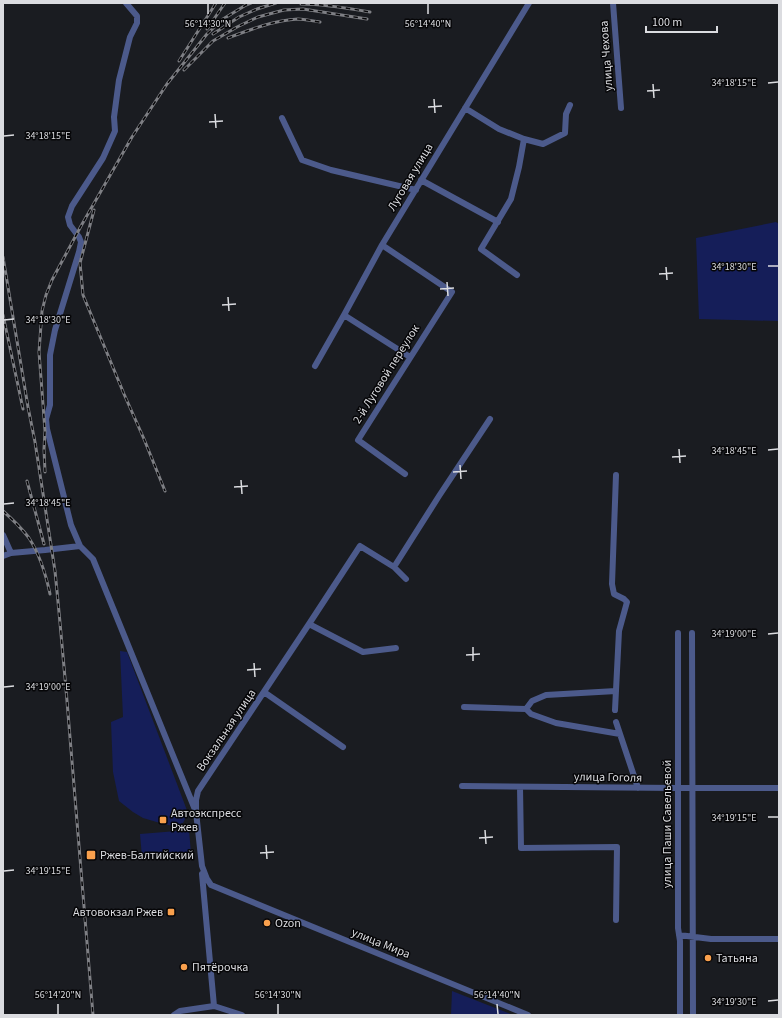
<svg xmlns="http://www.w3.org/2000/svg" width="782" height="1018" font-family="'Source Sans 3',sans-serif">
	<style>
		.green { fill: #151e59 }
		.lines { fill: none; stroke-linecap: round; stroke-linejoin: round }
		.minor { stroke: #4c5a8b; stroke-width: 6 }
		.rail-casing { stroke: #7e7f84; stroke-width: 3 }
		.rail { stroke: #060608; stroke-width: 1.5; stroke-dasharray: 4.5; stroke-linecap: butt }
		.ticks { fill: none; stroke: #dbdce0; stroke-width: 1.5 }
		.poi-dot { fill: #f9a04d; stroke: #060608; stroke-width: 1.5 }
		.labels { text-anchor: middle; stroke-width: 3; stroke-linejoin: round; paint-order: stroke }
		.street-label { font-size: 12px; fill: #dbdce0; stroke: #060608 }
		.poi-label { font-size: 12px; fill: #dbdce0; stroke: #060608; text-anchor: start }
		.ticks-label { font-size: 10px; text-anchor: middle; fill: #dbdce0; stroke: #060608; stroke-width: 3; stroke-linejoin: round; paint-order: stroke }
	</style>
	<rect width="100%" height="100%" fill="#1a1c21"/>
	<!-- green -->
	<path class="green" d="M776 222 779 224V321L699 319 696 238Z
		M120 651 127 652 188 813 183 823 173 826 160 823 143 818 133 812 119 801 113 772 111 722 123 717Z
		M189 830 191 853 142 857 140 834Z
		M452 991 513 1015H451Z"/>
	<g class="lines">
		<!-- minor -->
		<path class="minor" d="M126 3 137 16V23L130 37 119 80 114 117 115 131 103 158 72 206 68 217 70 225 79 237 81 242 79 252 55 330 50 355V405L46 419 47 429 71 525 80 546 93 559 196 812
			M613 3 621 108
			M465 108 499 129 524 139
			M282 118 302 160 331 170 416 190
			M421 180 498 222
			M382 245 452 292 358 440 405 474
			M517 275 481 249 511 199 519 167 524 139 543 144 565 133 566 114 570 105
			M344 315 410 357
			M315 366 344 315 382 245 529 3
			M3 535 11 553
			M3 556 11 553 45 550 80 546
			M394 567 439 496 490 419
			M406 579 394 567 360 546 309 624 198 791 196 800V812L202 866 207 879 211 885 528 1015
			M309 624 363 652 396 648
			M678 633V928L680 941V1015
			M692 633 693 1015
			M264 692 343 747
			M464 707 526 709 531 714 556 723 620 734
			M526 709 532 701 546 695 616 691
			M615 710 619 631 627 602 624 599 614 594 612 584 616 475
			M616 722 638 788
			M462 786 677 788H779
			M520 787 521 848 617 847 616 920
			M202 874 214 1006
			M679 935 711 939H779
			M174 1015 180 1011 214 1006 242 1015"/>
		<defs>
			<path id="rail" d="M301 4C324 4 347 8 370 12
				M207 29 225 3
				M213 34 239 17 257 9 276 3
				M228 38C249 30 275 20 298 19 305 19 312 21 320 22
				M179 61 216 3
				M184 70 213 41 237 27 258 17 284 10 303 9 367 19
				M94 210 80 263 83 295 124 394 144 439 165 491
				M3 257 28 407 35 442 55 571 59 612 66 689 93 1015
				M3 315 23 409
				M45 472 44 449 45 431 39 352 42 311 46 295 52 280 81 226 132 137 167 84 207 34 223 19 246 5 251 3
				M27 481 44 544
				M3 511C11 518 23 530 29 538 40 555 46 575 50 594"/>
		</defs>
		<!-- rail casing -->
		<use href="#rail" class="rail-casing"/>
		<!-- rail -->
		<use href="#rail" class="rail"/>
	</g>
	<!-- ticks -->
	<path class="ticks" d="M208 4V14M428 4V14M768 83 778 82M653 84 654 98M647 91 660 90M434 99 435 113M428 107 442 106M215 114 216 128M209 122 223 121M4 136 14 135M768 266H778M666 267 667 280M659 274 673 273M447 282 448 296M440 289 454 288M228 297 229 311M222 305 236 304M4 320 14 319M679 449 680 463M768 450 778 449M672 457 686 456M460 465 461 479M453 472 467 471M241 480 242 494M234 487 248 486M4 504 14 503M768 634 778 633M473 647V661M466 655 480 654M254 663 255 677M247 670 261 669M4 687 14 686M768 817H778M485 830 486 844M479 838 493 837M266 845 267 859M260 853 274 852M4 871 14 870M768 1001 778 1000M58 1004V1014M278 1004V1014M497 1004 498 1014"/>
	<!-- markers -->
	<g class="poi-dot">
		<rect x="159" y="816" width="8" height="8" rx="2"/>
		<rect x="86" y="850" width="10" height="10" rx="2"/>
		<rect x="167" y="908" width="8" height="8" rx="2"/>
		<circle cx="267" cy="923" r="4"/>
		<circle cx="708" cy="958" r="4"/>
		<circle cx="184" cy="967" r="4"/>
	</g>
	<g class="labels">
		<!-- street labels -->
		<g class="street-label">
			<text transform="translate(606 56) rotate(-94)" y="4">улица Чехова</text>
			<text transform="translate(410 177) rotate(-59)" y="4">Луговая улица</text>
			<text transform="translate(386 374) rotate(-58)" y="4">2-й Луговой переулок</text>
			<text transform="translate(226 730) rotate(-56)" y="4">Вокзальная улица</text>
			<text transform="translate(608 777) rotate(1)" y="4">улица Гоголя</text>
			<text transform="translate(667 824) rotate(-90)" y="4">улица Паши Савельевой</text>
			<text transform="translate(381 943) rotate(22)" y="4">улица Мира</text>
		</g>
		<!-- poi labels -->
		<g class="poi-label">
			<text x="171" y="817">Автоэкспресс<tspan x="171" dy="14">Ржев</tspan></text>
			<text x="100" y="859">Ржев-Балтийский</text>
			<text x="163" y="916" text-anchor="end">Автовокзал Ржев</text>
			<text x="275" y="927">Ozon</text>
			<text x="716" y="962">Татьяна</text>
			<text x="192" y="971">Пятёрочка</text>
		</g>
	</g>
	<g class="ticks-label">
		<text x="208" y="27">56°14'30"N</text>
		<text x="428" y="27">56°14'40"N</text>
		<text x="734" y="86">34°18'15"E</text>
		<text x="48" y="139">34°18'15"E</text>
		<text x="734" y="270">34°18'30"E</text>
		<text x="48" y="323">34°18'30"E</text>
		<text x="734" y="454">34°18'45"E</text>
		<text x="48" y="506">34°18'45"E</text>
		<text x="734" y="637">34°19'00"E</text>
		<text x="48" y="690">34°19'00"E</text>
		<text x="734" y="821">34°19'15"E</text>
		<text x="48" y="874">34°19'15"E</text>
		<text x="58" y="998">56°14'20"N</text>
		<text x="278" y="998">56°14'30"N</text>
		<text x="497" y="998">56°14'40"N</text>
		<text x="734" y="1005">34°19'30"E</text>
	</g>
	<!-- border -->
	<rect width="782" height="1018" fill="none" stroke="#dbdce0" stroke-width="8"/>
	<!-- scale -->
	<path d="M646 26v6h71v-6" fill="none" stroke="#dbdce0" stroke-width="2"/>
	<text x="652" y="26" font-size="12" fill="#dbdce0" stroke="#060608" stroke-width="3" paint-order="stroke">100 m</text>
</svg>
